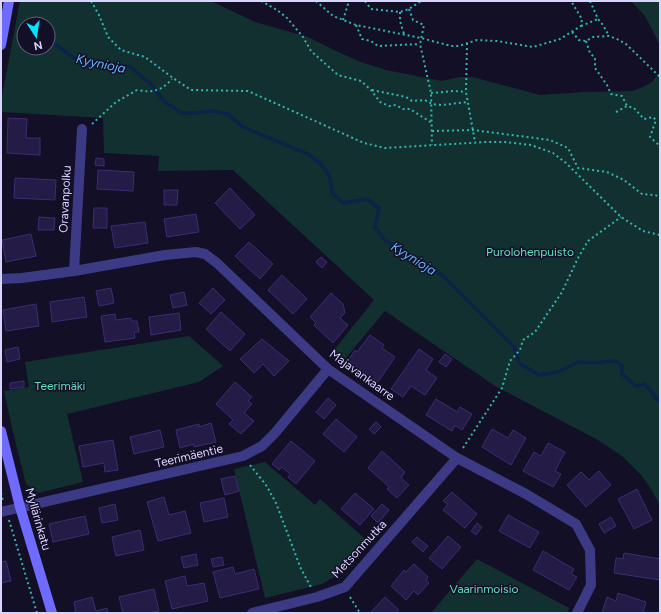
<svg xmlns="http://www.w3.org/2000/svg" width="661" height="614" font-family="Figtree,sans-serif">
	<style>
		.green { fill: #12302f; fill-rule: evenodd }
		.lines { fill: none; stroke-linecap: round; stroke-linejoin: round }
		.stream { stroke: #0c2248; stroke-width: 3.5 }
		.building { fill: #241b47; stroke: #3b2d73 }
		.path { stroke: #2fb8b0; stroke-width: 2; stroke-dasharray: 2 3; stroke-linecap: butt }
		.street { stroke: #3d3a85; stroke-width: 10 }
		.secondary { stroke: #6f6bff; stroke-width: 10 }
		.labels { text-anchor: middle; stroke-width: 3; stroke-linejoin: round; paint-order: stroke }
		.street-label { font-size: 12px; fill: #d9d4ff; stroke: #130f26 }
		.park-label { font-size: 12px; fill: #5fe0c0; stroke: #130f26 }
		.water-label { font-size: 13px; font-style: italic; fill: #62b6ff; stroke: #130f26 }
	</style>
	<rect width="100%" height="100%" fill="#130f26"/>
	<!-- green -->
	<path class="green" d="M20 1H211L255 22 308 37 336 51 361 62 386 70 442 81 460 77H472L540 95 584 92 632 91 641 88 652 82 660 71V505L649 486 641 475 622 456 598 440 495 386 385 311 340 365 330 355 374 300 233 170 158 171 159 156 104 153 103 118 1 112V101ZM24 24H48V48H24Z
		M631 1H660V45L645 16Z
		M189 336 223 366 199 382 67 414 83 482 38 493 26 484 13 432 4 391 29 387 25 362Z
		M265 462 315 505 320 499 370 543 346 570 322 584 265 598 234 469Z
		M477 559 569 608 567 613H431Z"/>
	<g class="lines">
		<!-- stream -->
		<path class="stream" d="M20 38 24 39
			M48 43 55 44 74 58 130 67 151 84 164 102 182 113H197L213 111 228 114 243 127 308 154 321 164 330 177 332 193 343 203 367 199 379 208 375 227 385 240 442 275 514 347 520 364 539 375 558 372 578 362 595 363 616 361 622 366V374L636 386 645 384 660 403"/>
	</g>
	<!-- building -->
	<path class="building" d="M8 118 27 119 26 138H40V155L7 153Z
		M96 158 104 159V166L95 165Z
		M98 170 134 172 133 191 97 189Z
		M15 178 56 180 55 200 14 198Z
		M230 188 255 215 240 229 215 203Z
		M164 190H178L177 205H164Z
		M94 208H107V228H93Z
		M196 214 199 232 167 237 164 219Z
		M39 217 55 218 54 230H38Z
		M145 222 148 243 115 248 111 226Z
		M31 234 36 256 6 262 2 240Z
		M249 242 273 264 260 279 235 256Z
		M321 257 327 262 322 268 316 262Z
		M282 275 307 299 293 314 268 290Z
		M111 288 114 303 99 306 96 291Z
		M213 288 225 300 211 314 199 303Z
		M184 292 187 305 173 308 170 295Z
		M331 293 343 304 345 313 340 318 348 325 333 343 314 325 316 323 310 317Z
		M84 297 87 317 52 322 50 302Z
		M36 304 39 326 6 331 3 310Z
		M221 312 245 334 230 351 206 329Z
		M179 313 181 330 151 335 149 317Z
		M115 314 116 320 131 318V321H137L139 332H134L135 338 105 342 101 316Z
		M370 335 384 345 382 348 395 357 378 382 348 361 355 350 357 352Z
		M262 339 289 361 274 376 263 364 254 373 240 359Z
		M18 347 20 359 7 362 5 350Z
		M419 349 433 359 426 370 437 378 425 395 411 386 403 397 391 389Z
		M445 354 452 359 446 367 439 362Z
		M24 381V387L10 389V383Z
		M235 382 252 397 248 401 252 404 244 413 254 421 241 434 229 424 233 420 216 404Z
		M328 398 336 405 324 419 316 412Z
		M436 399 457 412 460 407 472 414 462 430 455 425 452 431 426 415Z
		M336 419 357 437 344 452 323 434Z
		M376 422 381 427 374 434 369 429Z
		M211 423 216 442 194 447V444L180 448 176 430 199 424V427Z
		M492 429 508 438 513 430 526 438 511 465 482 447Z
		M160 430 164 447 134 454 130 437Z
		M113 440 118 470 105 472 104 463 83 467 79 446Z
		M291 441 315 461 296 484 288 477 290 474 282 467 279 470 272 464Z
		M548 443 565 452 555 471 561 474 553 487 523 471 534 452 541 456Z
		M382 451 405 472 401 478 409 485 397 498 387 489 389 487 368 468Z
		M599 471 611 485 586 507 567 485 581 472 589 480Z
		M235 476 239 491 225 495 221 479Z
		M637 489 652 520 634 529 618 499Z
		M452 492 477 514 465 528 443 510 448 504 443 501Z
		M355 493 374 509 360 525 341 509Z
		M164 497 169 515 185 511 191 533 158 541 147 502Z
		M224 498 228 517 204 522 200 503Z
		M115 504 118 520 102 523 99 508Z
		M382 504 389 510 378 523 371 516Z
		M508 515 539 532 530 548 499 531Z
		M85 516 89 534 53 542 49 524Z
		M611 517 616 526 604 533 599 524Z
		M477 523 482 527 476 535 471 531Z
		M140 530 144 550 116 556 112 537Z
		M448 536 461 547 442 569 429 558Z
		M417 537 428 546 423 552 412 542Z
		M543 551 574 569 571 574 577 577 569 590 533 570Z
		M624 553 660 559V580L614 573 616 558 623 559Z
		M196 554 198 565 184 568 181 557Z
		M222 557 224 565 213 567 211 559Z
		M6 561 11 581 1 583V562Z
		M414 564 428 577 426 580 429 583 418 595 414 591 406 600 391 586 404 570 406 572Z
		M233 567 235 574 254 569 259 589 220 598 213 572Z
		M185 576 187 586 204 583 208 601 172 609 165 581Z
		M154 589 159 611 149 613H123L119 597Z
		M618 593 646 602 643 613H602L607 597 616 601Z
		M92 597 96 611 107 608 108 613H76L74 602Z
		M385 597 399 610 396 613H370Z"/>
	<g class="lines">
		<!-- path -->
		<path class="path" d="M91 1 99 15 108 37 121 50 145 57 173 78 191 90 248 91 364 143 385 148 486 142H505L531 145 553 153 566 163 621 217 643 231 660 235
			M261 1 277 10 287 18 303 37 311 51 338 75 361 81 371 90 380 102 389 106 396 105 403 109H410L432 123
			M316 1 333 16 356 25 421 38 451 46H459L477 40 497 41 533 47 560 39 581 26 582 19 571 1
			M365 1 371 9 400 12 409 9 421 1
			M590 1 598 19 603 25 609 36
			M409 9 413 20 424 25 420 44 431 93 432 145
			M400 12V21L404 34
			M343 20 349 1
			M356 25 362 39 371 41 378 46 420 44
			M581 26 598 19
			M572 32 579 40 586 41 593 37 609 36 617 39 626 44 660 77
			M586 41 590 53 595 58V68L607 85 611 94 622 96 627 106
			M467 43 466 92 475 142
			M372 90 406 97 412 101 425 100 432 104 442 105 467 102
			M431 93 454 91 466 92
			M616 112 627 106 634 108 644 119 653 117 656 120 650 137 660 146
			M92 124 116 102 137 90C153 93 161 91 172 79
			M432 131 473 130 550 140 568 148 578 168 607 172 624 180 642 194 655 195 660 197
			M463 448 502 388 510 361 520 350 523 340 535 332 562 292 578 258 588 241 621 217
			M250 465 266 485 276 503 301 569 311 587
			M1 493 3 501
			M9 520 37 613
			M350 597 360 613"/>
		<!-- street -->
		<path class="street" d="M74 271 82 129
			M1 279 22 278 74 271 165 255 196 252 205 254 217 263 328 369 457 458 526 494 576 524 590 550 591 585 577 613
			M1 512 243 456 262 446 275 433 328 369
			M252 613 317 597 345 587 457 458"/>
		<!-- secondary -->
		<path class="secondary" d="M1 45 9 1
			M1 431 20 507 52 613"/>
	</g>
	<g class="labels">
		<!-- street labels -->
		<g class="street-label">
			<text transform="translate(65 199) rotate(-87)" y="4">Oravanpolku</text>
			<text transform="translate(362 375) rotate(36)" y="4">Majavankaarre</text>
			<text transform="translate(189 456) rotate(-13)" y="4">Teerimäentie</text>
			<text transform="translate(38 519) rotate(74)" y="4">Myllärinkatu</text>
			<text transform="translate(359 549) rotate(-47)" y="4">Metsonmutka</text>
		</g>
		<!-- park labels -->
		<g class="park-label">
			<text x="530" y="256">Purolohenpuisto</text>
			<text x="60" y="390">Teerimäki</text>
			<text x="484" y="593">Vaarinmoisio</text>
		</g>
		<!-- water labels -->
		<g class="water-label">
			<text transform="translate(101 63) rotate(12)" y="5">Kyynioja</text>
			<text transform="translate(414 258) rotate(32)" y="5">Kyynioja</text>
		</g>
	</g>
	<!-- border -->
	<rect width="661" height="614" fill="none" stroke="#d9d4ff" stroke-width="4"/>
	<!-- north arrow -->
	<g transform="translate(36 36) rotate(168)"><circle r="19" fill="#130f26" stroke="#625e7d"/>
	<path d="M0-3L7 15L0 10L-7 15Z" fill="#00e5ff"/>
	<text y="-6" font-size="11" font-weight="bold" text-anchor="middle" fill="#d9d4ff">N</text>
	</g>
</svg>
